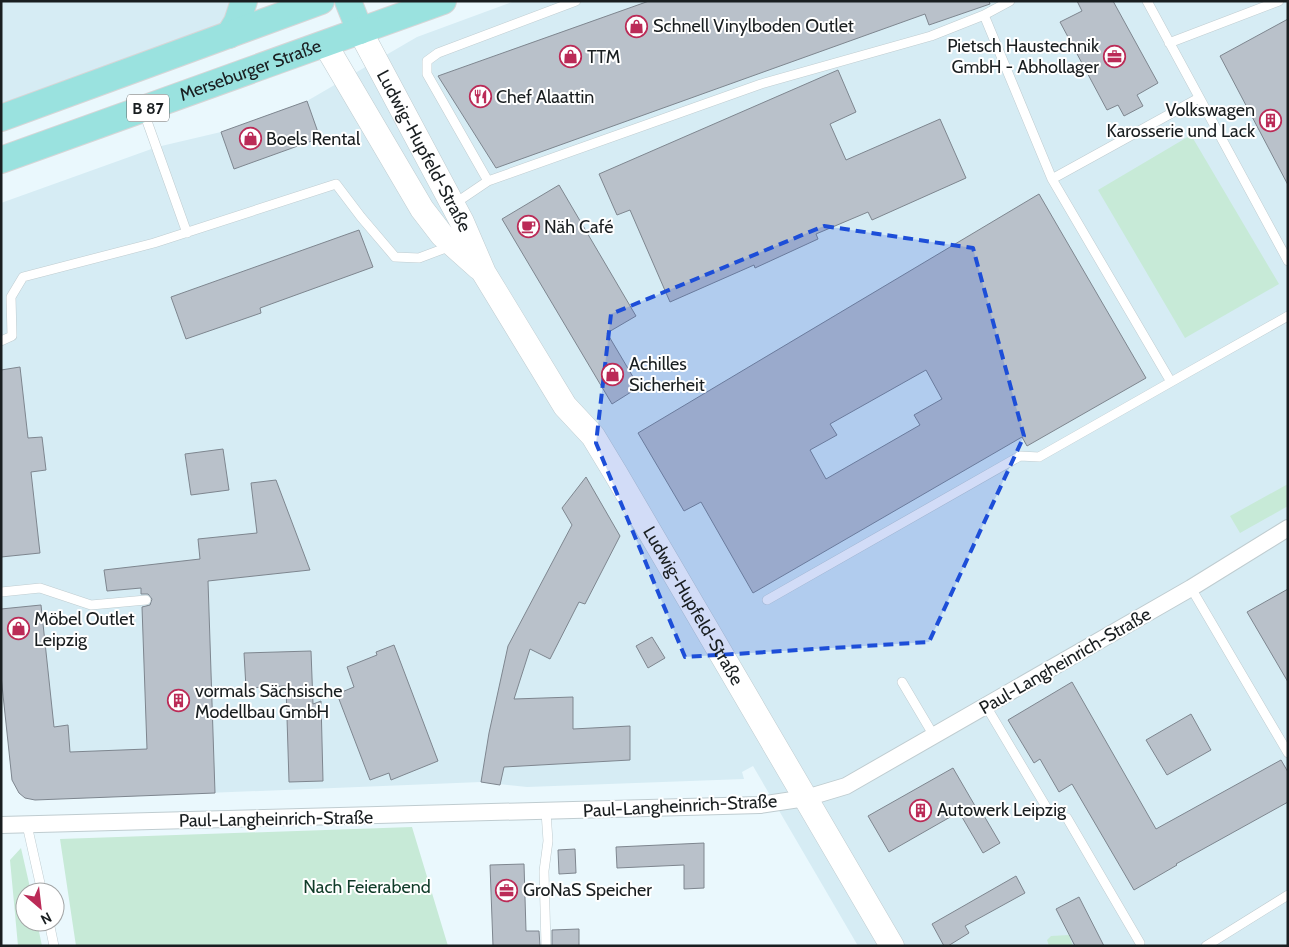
<svg xmlns="http://www.w3.org/2000/svg" width="1289" height="947" font-family="Cabin,sans-serif">
	<style>
		.built { fill: #d6ecf4 }
		.green { fill: #c7ead7 }
		.building { fill: #b9c1ca; stroke: #7e868f; fill-rule: evenodd }
		.lines { fill: none; stroke-linecap: round; stroke-linejoin: round }
		.lane-casing { stroke: #bfccd0; stroke-width: 10 }
		.street-casing { stroke: #bfccd0; stroke-width: 18 }
		.secondary-casing { stroke: #bfccd0; stroke-width: 25 }
		.primary-casing { stroke: #d6d6d7; stroke-width: 28 }
		.lane { stroke: #fff; stroke-width: 9 }
		.street { stroke: #fff; stroke-width: 16 }
		.secondary { stroke: #fff; stroke-width: 24 }
		.primary { stroke: #9ae2df; stroke-width: 26 }
		.marked { fill: #1d4ed8; fill-opacity: 0.2; stroke: #1d4ed8; stroke-width: 4; stroke-dasharray: 10 6; stroke-linejoin: round }
		.labels { text-anchor: middle; stroke-width: 4; stroke-linejoin: round; paint-order: stroke }
		.shield { fill: #fff; stroke: #5e6263; stroke-width: 1 }
		.shield-label { font-size: 16px; font-weight: bold; fill: #191e20 }
		.poi-label { font-size: 18px; fill: #191e20; stroke: #fff; text-anchor: start }
		.street-label { font-size: 18px; fill: #191e20; stroke: #fff }
		.park-label { font-size: 18px; fill: #103c29; stroke: #fff }
	</style>
	<rect width="100%" height="100%" fill="#eaf8fd"/>
	<!-- built -->
	<path class="built" d="M1 1H231L230 23 1 108Z
		M515 1H1288V946H858L753 766 742 772 744 779 527 787 481 782 35 800 19 793 12 780 1 676V203L157 147 221 132 307 101 417 37Z"/>
	<!-- green -->
	<path class="green" d="M1191 135 1279 284 1185 338 1098 190Z
		M1288 484V506L1240 533 1230 516Z
		M412 827 448 946H76L60 839Z
		M21 848 31 892H25V922H37L42 946H18L10 860Z
		M1069 935 1073 946H1049L1047 940 1051 936Z"/>
	<!-- building -->
	<path class="building" d="M649 1H989L990 4 929 25 925 14 496 168 438 76Z
		M1077 1H1113L1158 83 1137 95 1143 106 1124 116 1118 105 1107 110 1060 22 1082 11Z
		M1288 19V185L1220 56Z
		M838 70 856 112 830 124 846 160 940 119 966 178 872 220 868 212 816 234 818 239 755 268 754 265 670 302 630 210 617 215 599 174Z
		M307 101 320 138 234 169 221 132Z
		M559 185 636 316 607 333 639 387 612 404 502 219Z
		M1039 194 1146 378 1027 446 1022 437 753 593 701 502 684 511 638 433ZM926 370 942 399 914 415 920 425 826 479 810 450 837 435 830 424Z
		M359 230 373 267 260 308 261 313 186 339 171 297Z
		M20 367 28 438 42 437 46 470 31 472 40 553 1 557V370Z
		M223 449 229 490 191 495 185 454Z
		M586 477 620 536 585 604 579 602 550 659 530 649 514 699 573 697V729L630 726V760L504 767 500 785 481 782 489 733 508 646 572 525 562 508Z
		M276 480 310 570 208 581 215 793 35 800 25 798 19 793 12 780 1 676V609L41 605 54 727 68 725 70 752 147 749 142 607 150 605 152 599 148 594H141V588L107 591 104 570 200 559 198 539 257 533 251 483Z
		M1288 589V682L1247 612Z
		M652 637 665 658 648 668 636 646Z
		M394 645 438 761 391 780 389 773 370 780 337 694 354 687 347 667 377 655 376 652Z
		M311 651 313 704 321 701 323 781 289 782 286 686 246 688 244 653Z
		M1072 682 1156 829 1281 760 1288 772V802L1176 864 1177 865 1134 890 1072 784 1059 792 1040 759 1034 763 1008 720Z
		M1191 714 1211 750 1167 775 1146 740Z
		M953 768 978 811 980 809 1000 843 983 853 959 812 889 852 868 816Z
		M704 843V888L684 889V865L617 868 616 847Z
		M575 849 576 873 559 874 558 850Z
		M524 864 526 931H539L540 946H493L490 865Z
		M1016 876 1025 893 965 926 969 933 948 946H944L932 924Z
		M1079 897 1104 946H1075L1056 909Z
		M579 929V946H552V930Z"/>
	<g class="lines">
		<defs>
			<path id="lane" d="M1147 1 1288 261
				M984 15 1052 179
				M1169 43 1279 1
				M1199 98 1052 179 1171 382 1288 316
				M143 110 187 233
				M488 181 761 84 931 36 984 15 1010 1
				M454 204 488 181 427 74V61L438 53 576 1
				M1 341 12 336 11 297 23 277 154 243 336 184 361 217 395 257 419 258 451 246
				M1191 588 1288 753
				M1 592 40 588 91 605 146 600
				M767 600 1020 456 1039 457 1171 382
				M902 682 934 736
				M986 706 1048 810 1067 818 1140 943
				M27 825 42 892
				M49 922 54 946
				M546 946 544 871 548 841 546 812
				M1206 946 1288 895"/>
			<path id="street" d="M1 825 760 805 806 798 846 786 1191 588 1288 528"/>
			<g id="secondary">
				<path id="s1" d="M360 31 462 222 484 273 565 406 593 436 616 474 892 946"/>
				<path d="M325 44 422 209 442 235 479 268"/>
			</g>
			<g id="primary">
				<path d="M348 1 360 31"/>
				<path d="M229 35 237 22 244 1"/>
				<path d="M1 118 321 1"/>
				<path id="s2" d="M1 160 443 1"/>
			</g>
		</defs>
		<!-- lane casing -->
		<use href="#lane" class="lane-casing"/>
		<!-- street casing -->
		<use href="#street" class="street-casing"/>
		<!-- secondary casing -->
		<use href="#secondary" class="secondary-casing"/>
		<!-- primary casing -->
		<use href="#primary" class="primary-casing"/>
		<!-- lane -->
		<use href="#lane" class="lane"/>
		<!-- street -->
		<use href="#street" class="street"/>
		<!-- secondary -->
		<use href="#secondary" class="secondary"/>
		<!-- primary -->
		<use href="#primary" class="primary"/>
	</g>
	<!-- marked area -->
	<path class="marked" d="M824 226 973 248 1024 436 929 642 685 657 596 443 611 314Z"/>
	<!-- icons -->
	<defs>
		<symbol id="shop-ring" viewBox="-11 -11 22 22"><circle r="9.5" fill="#fff" stroke="#bb2b57" stroke-width="1.5"/><path d="M-5-2.5h2.3a2.7 3.5 0 0 1 5.4 0H5L5.5 6h-11ZM-1.5-2.5h3a1.5 2.3 0 0 0-3 0Z" fill="#bb2b57"/></symbol>
		<symbol id="office-ring" viewBox="-11 -11 22 22"><circle r="9.5" fill="#fff" stroke="#bb2b57" stroke-width="1.5"/><path d="M-6-3h4V-5.5h4V-3h4V5H-6ZM-1-4.5V-3h2v-1.5ZM-6 0V1H6V0Z" fill="#bb2b57"/></symbol>
		<symbol id="restaurant-ring" viewBox="-11 -11 22 22"><circle r="9.5" fill="#fff" stroke="#bb2b57" stroke-width="1.5"/><path d="M-5-6h1v4h1v-4h1v4h1v-4h1v5L-1.5 .5V6h-2V.5L-5-1ZM5-6V6H3V1.5H1.5Q1.5-4 5-6Z" fill="#bb2b57"/></symbol>
		<symbol id="building-ring" viewBox="-11 -11 22 22"><circle r="9.5" fill="#fff" stroke="#bb2b57" stroke-width="1.5"/><path d="M-4-6H4V6H1V3H-1V6H-4ZM-2.5-4.3h1.7v1.8h-1.7ZM.8-4.3h1.7v1.8H.8ZM-2.5-1h1.7V.8h-1.7ZM.8-1h1.7V.8H.8Z" fill="#bb2b57"/></symbol>
		<symbol id="cafe-ring" viewBox="-11 -11 22 22"><circle r="9.5" fill="#fff" stroke="#bb2b57" stroke-width="1.5"/><path d="M-5.5-4.5H6V0H3Q3 3.5 0 3.5H-2.5Q-5.5 3.5-5.5 0ZM3-3.2v2h1.7v-2ZM-6 4.5H4V6H-6Z" fill="#bb2b57"/></symbol>
	</defs>
	<g fill-rule="evenodd">
		<use href="#shop-ring" x="624" y="14" width="25" height="25"/>
		<use href="#office-ring" x="1102" y="44" width="25" height="25"/>
		<use href="#shop-ring" x="558" y="44" width="25" height="25"/>
		<use href="#restaurant-ring" x="468" y="84" width="25" height="25"/>
		<use href="#building-ring" x="1258" y="108" width="25" height="25"/>
		<use href="#shop-ring" x="238" y="126" width="25" height="25"/>
		<use href="#cafe-ring" x="516" y="214" width="25" height="25"/>
		<use href="#shop-ring" x="600" y="362" width="25" height="25"/>
		<use href="#shop-ring" x="6" y="616" width="25" height="25"/>
		<use href="#building-ring" x="166" y="688" width="25" height="25"/>
		<use href="#building-ring" x="908" y="798" width="25" height="25"/>
		<use href="#office-ring" x="494" y="878" width="25" height="25"/>
	</g>
	<g class="labels">
		<!-- shield labels -->
		<rect class="shield" x="127" y="94.5" width="42" height="27" rx="4"/>
		<g class="shield-label">
			<text x="148" y="114">B 87</text>
		</g>
		<!-- poi labels -->
		<g class="poi-label">
			<text x="653" y="32">Schnell Vinylboden Outlet</text>
			<text x="1099" y="52" text-anchor="end">Pietsch Haustechnik<tspan x="1099" dy="21">GmbH - Abhollager</tspan></text>
			<text x="587" y="63">TTM</text>
			<text x="496" y="103">Chef Alaattin</text>
			<text x="1255" y="116" text-anchor="end">Volkswagen<tspan x="1255" dy="21">Karosserie und Lack</tspan></text>
			<text x="266" y="145">Boels Rental</text>
			<text x="544" y="233">Näh Café</text>
			<text x="629" y="370">Achilles<tspan x="629" dy="21">Sicherheit</tspan></text>
			<text x="34" y="625">Möbel Outlet<tspan x="34" dy="21">Leipzig</tspan></text>
			<text x="195" y="697">vormals Sächsische<tspan x="195" dy="21">Modellbau GmbH</tspan></text>
			<text x="937" y="816">Autowerk Leipzig</text>
			<text x="523" y="896">GroNaS Speicher</text>
		</g>
		<!-- street labels -->
		<g class="street-label">
			<text dy="6" stroke="none"><textPath href="#s2" startOffset="265">Merseburger Straße</textPath></text>
			<text dy="6" stroke="none"><textPath href="#s1" startOffset="136">Ludwig-Hupfeld-Straße</textPath></text>
			<text dy="6" stroke="none"><textPath href="#s1" startOffset="666">Ludwig-Hupfeld-Straße</textPath></text>
			<text transform="translate(1065 661) rotate(-30)" y="6">Paul-Langheinrich-Straße</text>
			<text transform="translate(680 806) rotate(-3)" y="6">Paul-Langheinrich-Straße</text>
			<text transform="translate(276 819) rotate(-1)" y="6">Paul-Langheinrich-Straße</text>
		</g>
		<!-- park labels -->
		<g class="park-label">
			<text x="367" y="893">Nach Feierabend</text>
		</g>
	</g>
	<!-- border -->
	<rect width="1289" height="947" fill="none" stroke="#191e20" stroke-width="5"/>
	<!-- north arrow -->
	<g transform="translate(40 907) rotate(152)"><circle r="24" fill="#ffffff" stroke="#a3a5a6"/>
	<path d="M0-4L9 19L0 12L-9 19Z" fill="#bb2b57"/>
	<text y="-8" font-size="14" font-weight="bold" text-anchor="middle" fill="#191e20">N</text>
	</g>
</svg>
